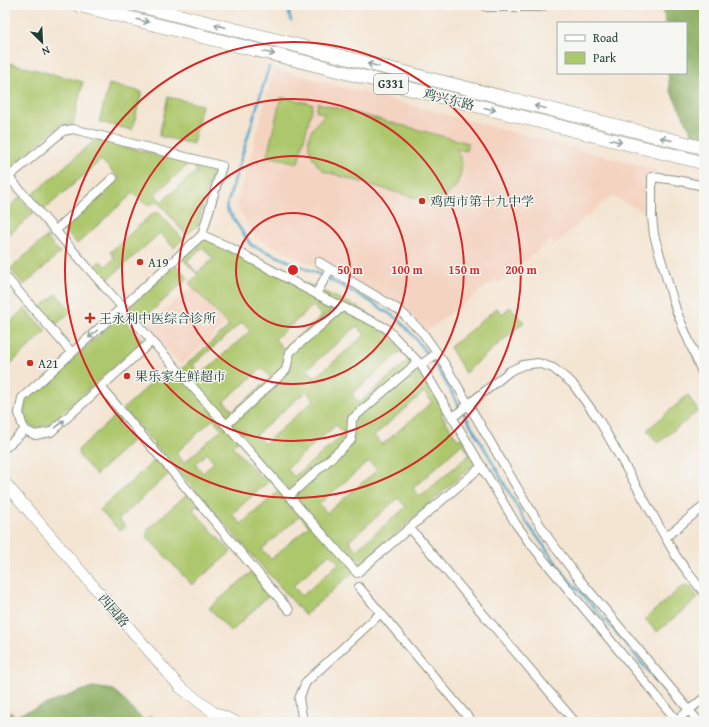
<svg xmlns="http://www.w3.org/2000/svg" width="709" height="727" font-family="'Gentium Book Plus','Noto Serif SC',serif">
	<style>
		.built { fill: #f4d3c1 }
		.green { fill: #adc76c; stroke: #668250; fill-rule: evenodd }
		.forest { fill: #8aac60; stroke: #54744a }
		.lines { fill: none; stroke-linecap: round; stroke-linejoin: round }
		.stream { stroke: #4ba5c9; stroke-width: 2.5 }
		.minor-casing { stroke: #8a9184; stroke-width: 10 }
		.secondary-casing { stroke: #8a9184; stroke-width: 12 }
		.trunk-casing { stroke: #8a9184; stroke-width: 14 }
		.minor { stroke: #fff; stroke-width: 8 }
		.secondary { stroke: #fff; stroke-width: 11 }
		.trunk { stroke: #fff; stroke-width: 13 }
		.oneway { stroke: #8f9e9a }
		.ring { fill: none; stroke: #d62828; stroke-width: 2 }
		.poi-dot { fill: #c8321e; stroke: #f6f6f2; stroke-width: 1.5 }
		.labels { text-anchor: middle; stroke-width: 3; stroke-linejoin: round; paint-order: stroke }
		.shield { fill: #f6f6f2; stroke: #60746d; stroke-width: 1 }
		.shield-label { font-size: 12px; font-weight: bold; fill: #1f3d34 }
		.street-label { font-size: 13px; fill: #1f3d34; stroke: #f6f6f2 }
		.poi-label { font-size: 13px; fill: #1f3d34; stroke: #f6f6f2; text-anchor: start }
		.centre { fill: #d62828; stroke: #f6f6f2; stroke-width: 2 }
		.ring-label { font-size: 12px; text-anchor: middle; font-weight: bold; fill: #d62828; stroke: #f6f6f2; stroke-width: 3; stroke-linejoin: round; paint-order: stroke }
	</style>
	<rect width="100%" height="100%" fill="#f6f6f2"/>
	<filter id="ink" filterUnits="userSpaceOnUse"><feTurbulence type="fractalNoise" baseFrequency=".025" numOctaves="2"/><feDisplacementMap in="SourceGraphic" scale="8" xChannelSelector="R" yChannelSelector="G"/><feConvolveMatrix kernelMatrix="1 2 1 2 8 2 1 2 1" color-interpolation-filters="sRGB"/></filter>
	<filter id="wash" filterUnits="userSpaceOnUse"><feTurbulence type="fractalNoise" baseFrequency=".012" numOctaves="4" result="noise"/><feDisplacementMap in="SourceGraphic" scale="16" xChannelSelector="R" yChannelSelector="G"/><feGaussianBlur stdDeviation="0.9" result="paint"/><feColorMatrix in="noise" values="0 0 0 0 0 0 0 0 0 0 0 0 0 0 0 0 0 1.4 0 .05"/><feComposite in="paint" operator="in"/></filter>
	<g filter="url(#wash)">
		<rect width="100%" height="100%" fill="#f4e5d3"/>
		<!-- built -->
		<path class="built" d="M274 69 656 170 649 214 611 196 555 244 550 240 499 283 495 280 427 331 403 307 256 238 237 206Z
			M192 286 226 324 181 365 146 327Z"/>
		<!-- green -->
		<path class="green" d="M5 62 83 82 73 124 61 125 54 129 15 164 7 165 5 163Z
			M109 84 142 92 132 130 99 122Z
			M168 97 202 105 193 144 159 136Z
			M281 97 313 104 298 163 267 156Z
			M318 103 468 143 466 151 456 149C458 152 461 157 461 161 463 170 459 184 452 191 447 197 437 200 429 202L323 171C313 161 304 146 311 132 314 125 320 120 325 114L316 111Z
			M97 138 119 143V146L205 164 212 171 198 225 186 235 162 206 156 202 147 206 133 193 77 244 63 230 119 178 101 160 44 210 31 196ZM190 163 197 171 161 202 155 194Z
			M20 197 34 213 5 238V211Z
			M153 213H159L183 239 174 248 160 233 105 282 92 268 100 261 106 266 115 258 110 252Z
			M46 237 60 253 24 285 10 269Z
			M202 237 358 307 374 318 419 367 446 411 441 414 458 440 462 437 476 462 305 615 123 409 168 368 175 375 229 326 189 283 198 275 181 257ZM203 247 213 259 197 273 187 261ZM313 306 322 316 284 349 275 339ZM242 322 250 331 201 374 193 365ZM357 326 365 335 315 378 307 369ZM401 351 409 360 359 403 352 394ZM262 368 271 378 233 411 224 401ZM306 391 314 400 264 444 256 435ZM424 392 432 402 382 445 374 436ZM213 419 222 429 184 463 176 453ZM336 425 344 434 294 477 287 468ZM239 440 267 472 261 478 232 446ZM462 444 470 454 420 497 413 488ZM207 453 214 462 203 473 195 464ZM369 461 377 470 327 513 319 504ZM270 480 279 491 241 524 232 514ZM398 498 406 507 356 550 349 541ZM300 516 309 526 271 559 262 549ZM330 553 339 563 302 596 293 586Z
			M176 265 188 278 140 322 128 308Z
			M56 294 72 310 56 325 40 308Z
			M510 307 524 322 465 373 450 347 497 308 502 314Z
			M25 308 46 331 5 369V327Z
			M121 316 143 341 51 423C41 428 38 430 27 424 24 414 22 406 29 397Z
			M688 395 698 411 658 443 647 430Z
			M116 415 121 420 117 424 132 441 96 475 79 456 78 450Z
			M156 459 170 473 119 519 126 527 119 530 100 510Z
			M187 494 197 505 193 510 231 552 192 585 147 537 148 529Z
			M255 569 273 591 231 632 209 608Z
			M689 585 698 598 657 632 645 619 680 588Z"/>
		<!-- forest -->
		<path class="forest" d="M663 5H704V141L697 143 670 90 668 73H686V23H665Z
			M92 687 114 690 144 721 151 716 158 722H5V715L10 712 15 716Z"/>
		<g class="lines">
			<!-- stream -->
			<path class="stream" d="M286 5 288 9 291 21
				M269 67 226 208 251 245 323 276 368 300 399 320 416 339 436 366 489 456 522 516 565 575 621 638 690 722"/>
		</g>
	</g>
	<g filter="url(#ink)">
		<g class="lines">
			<defs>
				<path id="minor" d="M485 5 486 7H542L544 5
					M6 174 122 307 357 573 482 466
					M5 180 63 131 73 129 222 166 202 235 229 247 316 294 386 328 421 365 516 524 529 542 678 722
					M704 186 676 180 652 177V217L654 235 676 310 704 377
					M55 231 113 178
					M319 262 399 310 423 333 444 363 525 501 549 539 576 575 699 722
					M5 276 72 353
					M316 294 330 269
					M152 341 51 432 35 435 25 430 22 424 19 413 22 398 202 235
					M421 365 437 353
					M101 387 289 610
					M453 417 510 371 523 365 538 363 553 368 572 383 599 420 676 556 686 570 704 593
					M226 425 286 370 290 352 342 307
					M5 448 25 430
					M289 496 351 440 352 419 418 362
					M410 528 575 722
					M666 537 704 506
					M359 587 472 722
					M677 720 704 698
					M303 722 299 699 306 682 381 613"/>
				<path id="secondary" d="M5 483 180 687 213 712 236 722"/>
				<path id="trunk" d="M78 5 704 163
					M137 5 704 148"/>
			</defs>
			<!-- minor casing -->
			<use href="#minor" class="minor-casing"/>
			<!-- secondary casing -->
			<use href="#secondary" class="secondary-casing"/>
			<!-- trunk casing -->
			<use href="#trunk" class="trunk-casing"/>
			<!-- minor -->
			<use href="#minor" class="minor"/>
			<!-- secondary -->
			<use href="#secondary" class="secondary"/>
			<!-- trunk -->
			<use href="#trunk" class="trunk"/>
		</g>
		<!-- one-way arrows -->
		<defs><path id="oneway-shaft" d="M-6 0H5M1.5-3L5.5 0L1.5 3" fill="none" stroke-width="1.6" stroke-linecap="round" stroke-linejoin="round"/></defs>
		<g class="oneway">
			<use href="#oneway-shaft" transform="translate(143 21) rotate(14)"/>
			<use href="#oneway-shaft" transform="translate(220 26) rotate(-166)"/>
			<use href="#oneway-shaft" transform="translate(269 53) rotate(14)"/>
			<use href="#oneway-shaft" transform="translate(373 65) rotate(-166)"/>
			<use href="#oneway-shaft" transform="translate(540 107) rotate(-166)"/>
			<use href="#oneway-shaft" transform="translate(490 109) rotate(14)"/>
			<use href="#oneway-shaft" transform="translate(666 139) rotate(-166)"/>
			<use href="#oneway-shaft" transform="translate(616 141) rotate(14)"/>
			<use href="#oneway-shaft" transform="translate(93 334) rotate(138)"/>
			<use href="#oneway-shaft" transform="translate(60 424) rotate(-41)"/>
		</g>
	</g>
	<!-- distance rings -->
	<g class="ring">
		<circle cx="293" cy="270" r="57"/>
		<circle cx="293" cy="270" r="114"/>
		<circle cx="293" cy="270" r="171"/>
		<circle cx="293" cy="270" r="228"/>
	</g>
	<!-- markers -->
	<g class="poi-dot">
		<circle cx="422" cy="201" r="4"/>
		<circle cx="140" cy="262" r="4"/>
		<path d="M88 312h4v4h4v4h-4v4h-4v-4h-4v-4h4z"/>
		<circle cx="30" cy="363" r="4"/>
		<circle cx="127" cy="376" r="4"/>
	</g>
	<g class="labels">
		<!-- shield labels -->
		<rect class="shield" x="374" y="74" width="34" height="20" rx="3"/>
		<g class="shield-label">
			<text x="391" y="88">G331</text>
		</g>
		<!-- street labels -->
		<g class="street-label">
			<text transform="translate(449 99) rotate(14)" y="5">鸡兴东路</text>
			<text transform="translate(114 610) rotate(49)" y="5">西园路</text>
		</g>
		<!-- poi labels -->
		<g class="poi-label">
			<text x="430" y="206">鸡西市第十九中学</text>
			<text x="148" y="267">A19</text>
			<text x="99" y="323">王永利中医综合诊所</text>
			<text x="38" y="368">A21</text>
			<text x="135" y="381">果乐家生鲜超市</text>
		</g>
	</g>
	<circle cx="293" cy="270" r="6" class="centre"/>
	<g class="ring-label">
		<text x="350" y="274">50 m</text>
		<text x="407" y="274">100 m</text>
		<text x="464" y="274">150 m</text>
		<text x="521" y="274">200 m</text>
	</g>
	<!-- margin -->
	<rect width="709" height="727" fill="none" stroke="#f6f6f2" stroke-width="20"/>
	<!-- legend -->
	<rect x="557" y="22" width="130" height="52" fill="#f6f6f2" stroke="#a0aca6"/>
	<rect x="565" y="35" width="20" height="6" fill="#ffffff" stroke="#a0aca6"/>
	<text x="593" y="42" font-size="12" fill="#1f3d34">Road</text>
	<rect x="565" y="52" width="20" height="12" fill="#adc76c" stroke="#a0aca6"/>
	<text x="593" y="62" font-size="12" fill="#1f3d34">Park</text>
	<!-- north arrow -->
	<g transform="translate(42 42) rotate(156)" stroke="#f6f6f2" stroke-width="3" paint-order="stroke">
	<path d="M0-3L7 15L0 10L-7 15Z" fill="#1f3d34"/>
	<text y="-6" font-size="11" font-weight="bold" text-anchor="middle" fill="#1f3d34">N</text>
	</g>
</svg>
